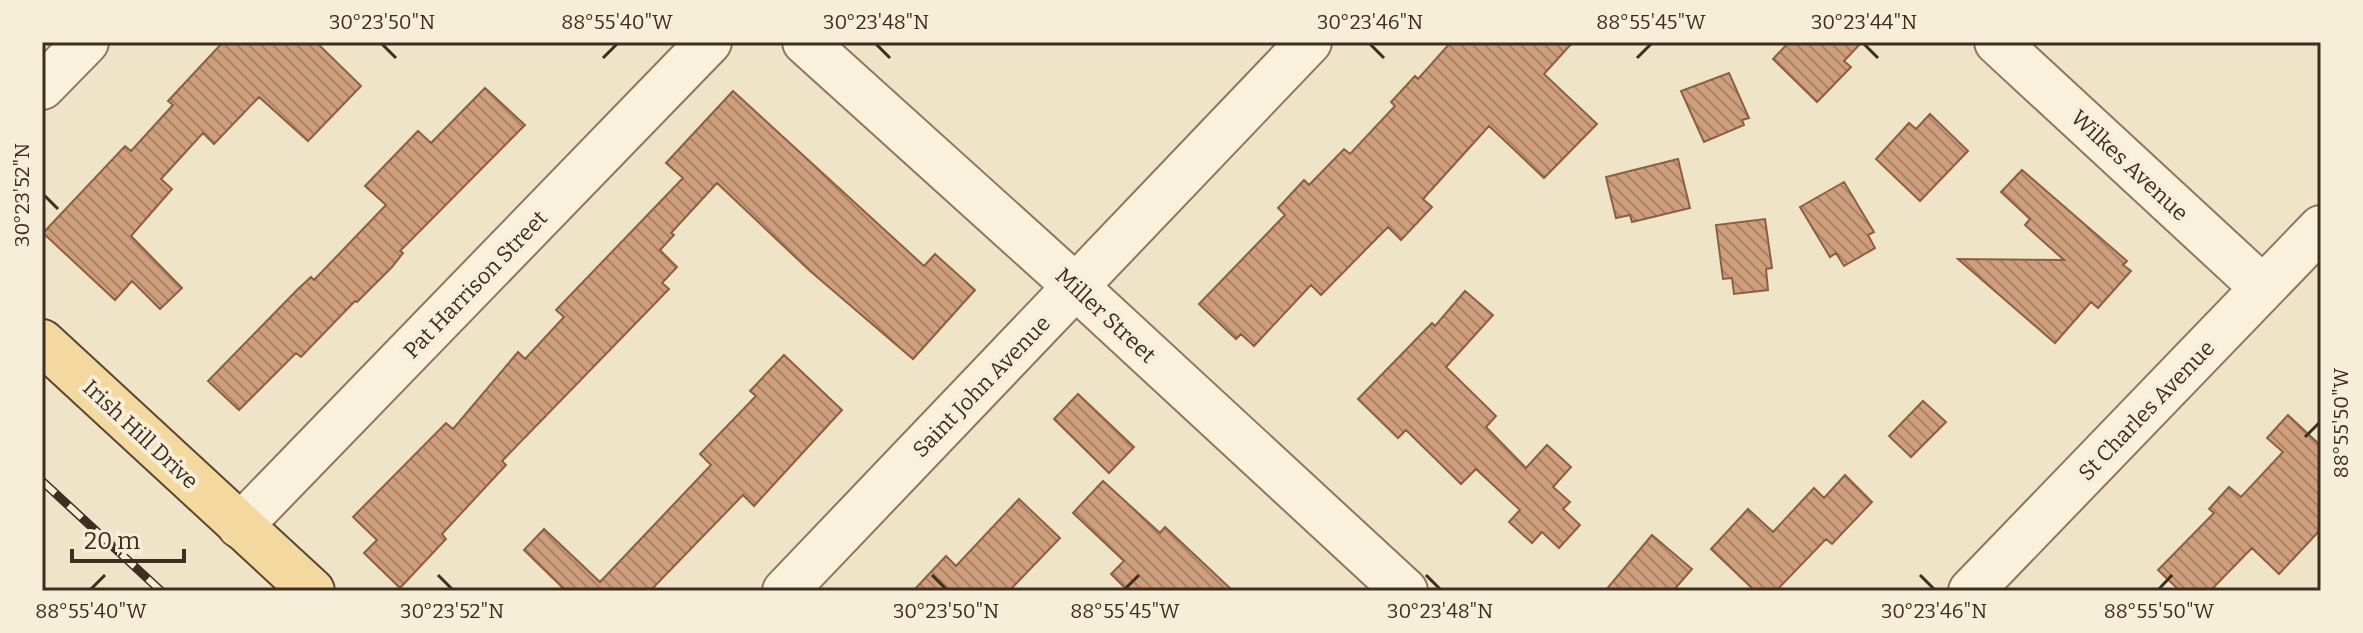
<svg xmlns="http://www.w3.org/2000/svg" width="2363" height="633" font-family="Bitter,serif">
	<style>
		.building { fill: url(#building-back-hatch); stroke: #8d5f41; stroke-width: 2 }
		.lines { fill: none; stroke-linecap: round; stroke-linejoin: round }
		.minor-casing { stroke: #8d765c; stroke-width: 48 }
		.major-casing { stroke: #5b4430; stroke-width: 48 }
		.minor { stroke: #faf1dc; stroke-width: 44 }
		.major { stroke: #f3d9a0; stroke-width: 44 }
		.rail-casing { stroke: #3d2e20; stroke-width: 9 }
		.rail { stroke: #f7eed8; stroke-width: 6; stroke-dasharray: 18; stroke-linecap: butt }
		.ticks { fill: none; stroke: #3d2e20; stroke-width: 3 }
		.labels { text-anchor: middle; stroke-width: 8; stroke-linejoin: round; paint-order: stroke }
		.street-label { font-size: 22px; fill: #3d2e20; stroke: #f7eed8 }
		.neatline { fill: none; stroke: #3d2e20; stroke-width: 3 }
		.ticks-label { font-size: 20px; text-anchor: middle; fill: #3d2e20 }
	</style>
	<defs>
		<pattern id="building-back-hatch" width="6" height="6" patternUnits="userSpaceOnUse" patternTransform="scale(2)"><rect width="6" height="6" fill="#cf9f7d"/><path d="M-1 5l2 2M0 0l6 6M5-1l2 2" fill="none" stroke="#a98266"/></pattern>
	</defs>
	<rect width="100%" height="100%" fill="#f0e4c8"/>
	<!-- building -->
	<path class="building" d="M223 42H316L361 86 308 141 259 97 214 144 203 133 161 179 172 189 131 236 182 288 160 309 132 281 115 300 43 233 125 146 131 151 173 105 168 101Z
		M1451 42H1573L1544 74 1597 124 1544 178 1489 126 1423 199 1432 207 1401 240 1388 227 1321 295 1311 285 1254 346 1241 334 1236 339 1199 304 1285 215 1278 208 1304 180 1309 185 1344 149 1350 154 1395 106 1391 102 1415 76 1418 79Z
		M1789 42H1862L1844 61 1851 67 1817 102 1773 59Z
		M1729 73 1749 118 1742 120 1744 125 1704 142 1681 91Z
		M485 88 525 125 400 251 403 253 392 267 357 302 355 301 301 357 296 353 239 410 208 381 297 290 311 277 314 280 386 205 365 186 418 131 431 143Z
		M733 91 924 266 935 254 975 290 913 359 809 270 717 183 671 233 674 235 660 250 677 267 662 283 669 289 502 461 506 465 442 534 446 539 400 588 364 553 377 540 353 517 446 423 453 429 518 352 525 359 564 317 556 310 683 178 666 163Z
		M1930 114 1968 151 1920 201 1876 159 1909 123 1916 129Z
		M1678 159 1690 208 1632 222 1630 215 1616 218 1606 177Z
		M2022 170 2127 261 2123 265 2131 271 2098 308 2091 302 2055 343 1958 259 2064 260 2025 225 2030 219 2001 192Z
		M1844 182 1874 232 1868 235 1875 248 1844 266 1836 253 1830 257 1800 207Z
		M1765 219 1772 268 1766 269 1768 290 1734 294 1732 278 1723 279 1716 225Z
		M1465 291 1493 315 1446 367 1496 416 1486 427 1526 468 1547 445 1571 467 1553 487 1570 502 1563 509 1580 525 1559 548 1542 532 1532 543 1509 522 1520 510 1476 469 1461 484 1406 430 1398 438 1358 399 1432 323 1435 326Z
		M784 355 842 410 754 506 743 495 650 591H566L524 550 544 529 600 582 711 465 700 454 756 396 750 391Z
		M1078 394 1134 447 1109 473 1054 419Z
		M1923 401 1946 422 1911 457 1889 436Z
		M2288 415 2321 446V529L2279 574 2252 548 2210 591H2180L2158 570 2214 513 2209 509 2229 487 2241 497 2283 452 2267 438Z
		M1845 475 1872 502 1832 544 1826 539 1776 591H1755L1711 549 1748 509 1773 532 1814 488 1824 498Z
		M1103 481 1160 533 1165 527 1233 591H1128L1111 574 1124 561 1073 513Z
		M1019 499 1060 538 1009 591H913L946 556 956 566Z
		M1652 535 1692 569 1673 591H1605Z"/>
	<g class="lines">
		<defs>
			<path id="minor" d="M805 42 1075 286 1405 591
				M1997 42 2263 288
				M42 87 86 42
				M240 526 709 42
				M785 591 1309 42
				M1971 591 2321 228"/>
			<path id="major" d="M42 342 312 591"/>
		</defs>
		<!-- minor casing -->
		<use href="#minor" class="minor-casing"/>
		<!-- major casing -->
		<use href="#major" class="major-casing"/>
		<!-- minor -->
		<use href="#minor" class="minor"/>
		<!-- major -->
		<use href="#major" class="major"/>
		<defs>
			<path id="rail" d="M42 481 161 591"/>
		</defs>
		<!-- rail casing -->
		<use href="#rail" class="rail-casing"/>
		<!-- rail -->
		<use href="#rail" class="rail"/>
	</g>
	<!-- ticks -->
	<path class="ticks" d="M382 44 396 58M876 44 890 58M1370 44 1384 58M1864 44 1878 58M603 58 617 44M1637 58 1651 44M44 195 58 209M2305 437 2319 423M438 575 452 589M932 575 946 589M1426 575 1440 589M1920 575 1934 589M91 589 105 575M1125 589 1139 575M2159 589 2172 575"/>
	<g class="labels">
		<!-- street labels -->
		<g class="street-label">
			<text transform="translate(2130 165) rotate(43)" y="8">Wilkes Avenue</text>
			<text transform="translate(475 284) rotate(-46)" y="8">Pat Harrison Street</text>
			<text transform="translate(1106 315) rotate(43)" y="8">Miller Street</text>
			<text transform="translate(981 386) rotate(-46)" y="8">Saint John Avenue</text>
			<text transform="translate(2146 410) rotate(-46)" y="8">St Charles Avenue</text>
			<text transform="translate(141 434) rotate(43)" y="8">Irish Hill Drive</text>
		</g>
	</g>
	<!-- border -->
	<rect width="2363" height="633" fill="none" stroke="#f7eed8" stroke-width="88"/>
	<!-- scale -->
	<path d="M72 549v12h112v-12" fill="none" stroke="#3d2e20" stroke-width="4"/>
	<text x="84" y="549" font-size="24" fill="#3d2e20" stroke="#f7eed8" stroke-width="6" paint-order="stroke">20 m</text>
	<rect x="44" y="44" width="2275" height="545" class="neatline"/>
	<g class="ticks-label">
		<text x="382" y="29">30°23'50"N</text>
		<text x="617" y="29">88°55'40"W</text>
		<text x="876" y="29">30°23'48"N</text>
		<text x="1370" y="29">30°23'46"N</text>
		<text x="1651" y="29">88°55'45"W</text>
		<text x="1864" y="29">30°23'44"N</text>
		<text transform="translate(22 195) rotate(-90)" y="7">30°23'52"N</text>
		<text transform="translate(2341 423) rotate(-90)" y="7">88°55'50"W</text>
		<text x="91" y="618">88°55'40"W</text>
		<text x="452" y="618">30°23'52"N</text>
		<text x="946" y="618">30°23'50"N</text>
		<text x="1125" y="618">88°55'45"W</text>
		<text x="1440" y="618">30°23'48"N</text>
		<text x="1934" y="618">30°23'46"N</text>
		<text x="2159" y="618">88°55'50"W</text>
	</g>
</svg>
